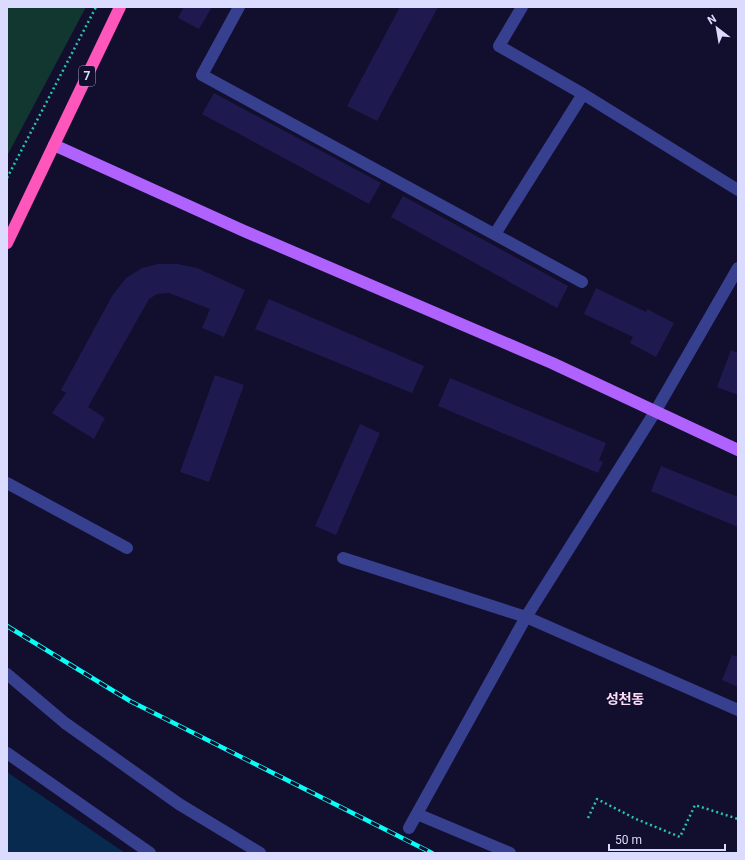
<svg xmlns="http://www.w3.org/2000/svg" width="745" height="860" font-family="Roboto,'Noto Sans KR',sans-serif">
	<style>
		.green { fill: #123731 }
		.water { fill: #072a4e }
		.building { fill: #1e1a4f }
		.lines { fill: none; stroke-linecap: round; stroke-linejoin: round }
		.path { stroke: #28c6a9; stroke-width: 2.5; stroke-dasharray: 2 3; stroke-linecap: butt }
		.minor { stroke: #373f8f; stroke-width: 12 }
		.major { stroke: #b062ff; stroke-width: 12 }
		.highway { stroke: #ff56bc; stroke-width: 12 }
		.rail-casing { stroke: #07fff8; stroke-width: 4.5 }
		.rail { stroke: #110f2d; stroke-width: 3; stroke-dasharray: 9; stroke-linecap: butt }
		.labels { text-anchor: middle; stroke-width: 3; stroke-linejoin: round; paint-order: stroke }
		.shield { fill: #110f2d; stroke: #9e9ec0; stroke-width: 1 }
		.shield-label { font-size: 12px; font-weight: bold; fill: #dbdbff }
		.neighbourhood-label { font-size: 14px; font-weight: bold; fill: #ffddf7; stroke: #110f2d }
	</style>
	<rect width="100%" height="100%" fill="#110f2d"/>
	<!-- green -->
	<path class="green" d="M7 7H86L7 156Z"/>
	<!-- water -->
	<path class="water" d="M7 772 125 853H7Z"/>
	<!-- building -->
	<path class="building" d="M184 7H212L199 29 178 18Z
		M400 7H438L377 121 347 106Z
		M214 93 381 183 369 204 202 114Z
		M403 196 568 286 557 308 391 217Z
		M158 264H178L197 268 245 290 224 337 202 328 210 309 169 293 157 294 149 299 88 407 105 418 94 439 52 413 66 393 61 390 112 296 126 278 142 268Z
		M596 288 646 312 647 309 674 323 656 357 630 343 633 337 584 314Z
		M269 299 424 366 412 393 255 329Z
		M731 350 738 353V395L717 387Z
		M215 375 244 385 209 482 180 472Z
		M450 378 606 443 599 460 603 462 598 473 438 406Z
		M360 424 380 433 336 535 315 526Z
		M661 466 738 497V527L651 491Z
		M732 655 738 657V687L722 680Z"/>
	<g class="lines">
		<!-- path -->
		<path class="path" d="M7 178 96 7
			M588 818 597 799 636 819 680 837 695 805 738 819"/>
		<!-- minor -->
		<path class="minor" d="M239 7 202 75 582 282
			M522 7 499 46 583 94 738 190
			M495 234 583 94
			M7 483 127 548
			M343 558 526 617 738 710
			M7 674 65 723 179 804 260 853
			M7 753 150 853
			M417 814 510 853
			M409 828 526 617 655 412 738 268"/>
		<!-- major -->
		<path class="major" d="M54 145 244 231 552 363 738 450"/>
		<!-- highway -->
		<path class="highway" d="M7 243 120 7"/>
		<defs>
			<path id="rail" d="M7 626 130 701 432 853"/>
		</defs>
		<!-- rail casing -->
		<use href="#rail" class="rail-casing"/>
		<!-- rail -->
		<use href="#rail" class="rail"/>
	</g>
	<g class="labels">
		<!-- shield labels -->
		<rect class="shield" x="79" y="66" width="16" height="20" rx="3"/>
		<g class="shield-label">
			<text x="87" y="80">7</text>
		</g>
		<!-- neighbourhood labels -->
		<g class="neighbourhood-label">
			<text x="625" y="704">성천동</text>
		</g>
	</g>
	<!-- border -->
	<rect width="745" height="860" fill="none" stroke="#dbdbff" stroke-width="16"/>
	<!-- north arrow -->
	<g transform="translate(717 28) rotate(329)" stroke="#110f2d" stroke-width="3" paint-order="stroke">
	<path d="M0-3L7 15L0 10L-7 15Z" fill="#dbdbff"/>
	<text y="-6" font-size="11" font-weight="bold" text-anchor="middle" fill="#dbdbff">N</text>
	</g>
	<!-- scale -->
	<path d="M609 844v6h116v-6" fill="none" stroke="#dbdbff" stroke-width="2"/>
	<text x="615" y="844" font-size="12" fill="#dbdbff" stroke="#110f2d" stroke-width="3" paint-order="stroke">50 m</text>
</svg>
